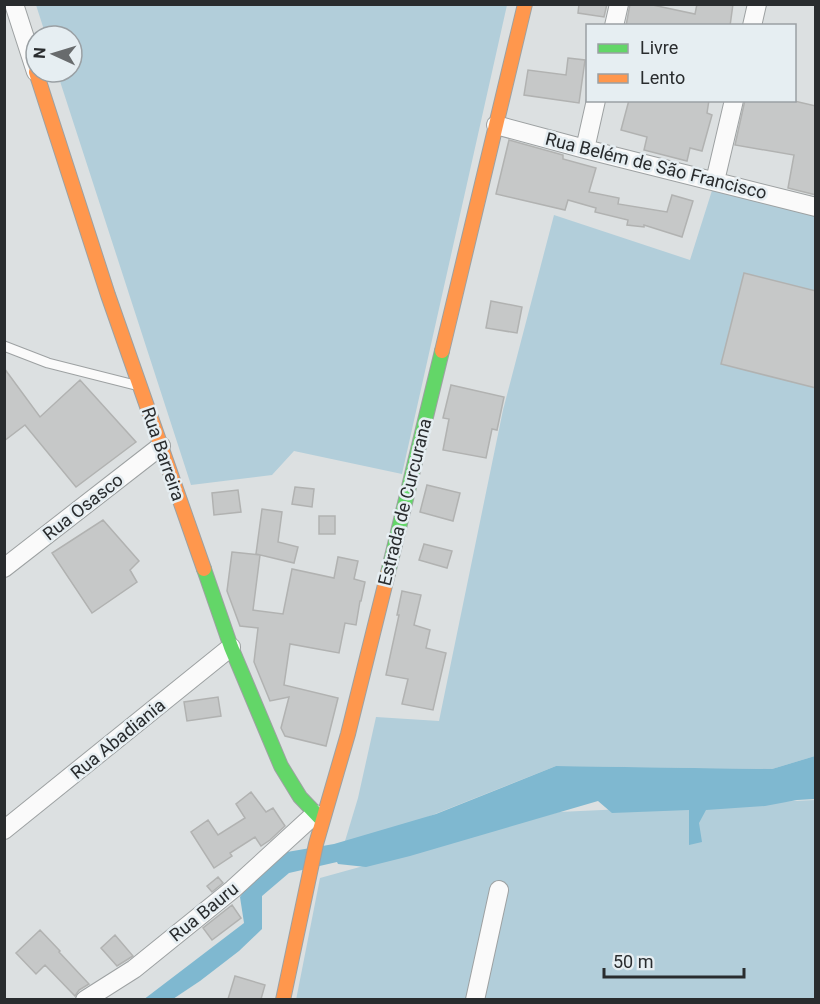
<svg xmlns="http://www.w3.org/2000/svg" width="820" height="1004" font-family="Roboto,sans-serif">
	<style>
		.green { fill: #b2ceda }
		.water { fill: #7fb8d0 }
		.building { fill: #c6c8c8; stroke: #b1b2b1; stroke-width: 1.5 }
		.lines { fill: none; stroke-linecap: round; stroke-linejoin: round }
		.lane-casing { stroke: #9da1a2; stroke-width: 11 }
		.street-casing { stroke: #9da1a2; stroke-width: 20 }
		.fast-casing { stroke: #9da1a2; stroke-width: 16 }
		.slow-casing { stroke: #9da1a2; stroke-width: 16 }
		.lane { stroke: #fafafa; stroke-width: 9 }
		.street { stroke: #fafafa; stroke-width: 18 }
		.fast { stroke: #63d668; stroke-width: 14 }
		.slow { stroke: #ff974d; stroke-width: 14 }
		.labels { text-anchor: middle; stroke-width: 5; stroke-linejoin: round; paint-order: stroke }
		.street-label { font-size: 18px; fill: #292c2e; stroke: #e6eef2 }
	</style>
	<rect width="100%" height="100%" fill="#dce0e1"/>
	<!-- green -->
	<path class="green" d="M36 5H507L402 474 294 451 272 475 191 485 57 72H72V36H46Z
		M715 181 815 210V756L772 769 556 766 342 851 358 798 376 717 439 721 503 410 554 215 690 260Z
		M815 800V999L296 1000 320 878 559 812Z"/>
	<!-- water -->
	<path class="water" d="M815 756V799L797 800 765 806 706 810 699 823 702 842 689 845V810L612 813 598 801 410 856 366 867 338 864 337 862 289 873 262 896V929L239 951 200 981 173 999 143 1000 244 923 240 897 257 872 287 852 334 844 436 814 556 766 772 769Z"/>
	<!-- building -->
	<path class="building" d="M579 4H607L604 17 578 13Z
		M630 4H648L695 14 697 4H733L730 26H626Z
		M568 58 585 60 579 103 524 95 528 70 566 75Z
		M629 100H709L707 113 712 115 702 151 690 148 687 161 644 150 647 137 621 130Z
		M745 100H790L816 106V195L788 188 794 155 735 145Z
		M509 140 563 155V159L596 168 589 192 619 198 618 204 667 212 672 195 693 201 682 237 644 225V227L627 225 628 220 595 212 596 208 568 200 565 210 496 194Z
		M744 273 816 291V388L721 364Z
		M491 301 522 307 517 333 486 328Z
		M4 368 40 417 80 380 136 442 76 487 25 425 4 441Z
		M451 385 504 397 497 430 492 429 486 458 443 450 449 419 443 418Z
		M427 485 460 493 453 521 420 512Z
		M295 487 314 489 312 507 292 504Z
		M238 490 241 512 214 515 212 493Z
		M262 509 282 512 278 542 298 547 294 563 256 554Z
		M319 516H335V534H319Z
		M103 520 139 561 130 570 137 582 92 613 52 553Z
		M424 544 452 551 447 568 419 560Z
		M232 552 260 555 253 610 283 614 292 569 334 578 338 557 358 561 354 579 365 582 361 601H360L356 625 345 623 339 653 290 644 284 685 338 698 326 746 285 736 281 728 289 697 270 701 254 662 258 628 240 626 227 591Z
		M402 591 421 595 414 625 430 630 426 648 446 653 433 710 402 704 408 679 386 675 399 615H397Z
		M218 697 221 716 187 721 184 702Z
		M251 792 266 812 273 808 285 826 270 840 261 846 255 837 230 853 232 856 214 868 191 832 208 820 218 835 245 818 236 804Z
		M218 877 223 883 212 892 207 886Z
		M232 905 241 918 212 940 203 928Z
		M40 930 60 951 59 952 89 984 79 990 75 996 45 965 36 974 16 953Z
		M115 935 133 956 117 966 101 948Z
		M235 976 265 985 261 999H228Z"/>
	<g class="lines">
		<defs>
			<path id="lane" d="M4 346 48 363 135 385"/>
			<path id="street" d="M14 4 36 72
				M614 26 619 4
				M752 26 757 4
				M496 125 585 149 816 207
				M585 149 596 100
				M715 181 734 100
				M4 568 161 446
				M4 830 231 647
				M85 1000 134 969 233 889 315 814
				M475 1000 499 890"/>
			<path id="fast" d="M204 569 231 647 281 766 300 797 322 820
				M388 573 442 351"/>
			<path id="slow" d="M36 72 108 295 204 569
				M442 351 525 4
				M283 1000 316 844 348 734 388 573"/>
		</defs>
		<!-- lane casing -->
		<use href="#lane" class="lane-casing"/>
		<!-- street casing -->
		<use href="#street" class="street-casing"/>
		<!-- fast casing -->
		<use href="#fast" class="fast-casing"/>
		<!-- slow casing -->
		<use href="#slow" class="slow-casing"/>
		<!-- lane -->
		<use href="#lane" class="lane"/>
		<!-- street -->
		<use href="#street" class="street"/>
		<!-- fast -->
		<use href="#fast" class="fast"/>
		<!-- slow -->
		<use href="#slow" class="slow"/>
	</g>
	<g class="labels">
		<!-- street labels -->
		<g class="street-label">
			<text transform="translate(656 166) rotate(14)" y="6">Rua Belém de São Francisco</text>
			<text transform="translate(163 454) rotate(71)" y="6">Rua Barreira</text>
			<text transform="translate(405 502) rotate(-76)" y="6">Estrada de Curcurana</text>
			<text transform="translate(83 507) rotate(-38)" y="6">Rua Osasco</text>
			<text transform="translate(118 739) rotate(-39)" y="6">Rua Abadiania</text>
			<text transform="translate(204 912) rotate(-39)" y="6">Rua Bauru</text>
		</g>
	</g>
	<!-- border -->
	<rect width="820" height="1004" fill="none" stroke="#292c2e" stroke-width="12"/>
	<!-- legend -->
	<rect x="586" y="24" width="210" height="78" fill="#e6eef2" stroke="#9aa0a4" stroke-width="1.5"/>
	<rect x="598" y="44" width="30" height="9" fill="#63d668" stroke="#9aa0a4" stroke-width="1.5"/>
	<text x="640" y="54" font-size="18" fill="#292c2e">Livre</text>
	<rect x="598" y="74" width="30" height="9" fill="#ff974d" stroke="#9aa0a4" stroke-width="1.5"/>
	<text x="640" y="84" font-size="18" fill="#292c2e">Lento</text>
	<!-- north arrow -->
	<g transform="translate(54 54) rotate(274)"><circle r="28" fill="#e6eef2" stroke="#9aa0a4" stroke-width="1.5"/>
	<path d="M0-4.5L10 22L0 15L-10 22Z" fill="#686b6d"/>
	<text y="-9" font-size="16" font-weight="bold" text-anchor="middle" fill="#292c2e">N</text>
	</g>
	<!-- scale -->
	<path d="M604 968v9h140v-9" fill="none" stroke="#292c2e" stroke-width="3"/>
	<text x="613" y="968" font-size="18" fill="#292c2e" stroke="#e6eef2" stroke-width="4.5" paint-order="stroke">50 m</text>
</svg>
